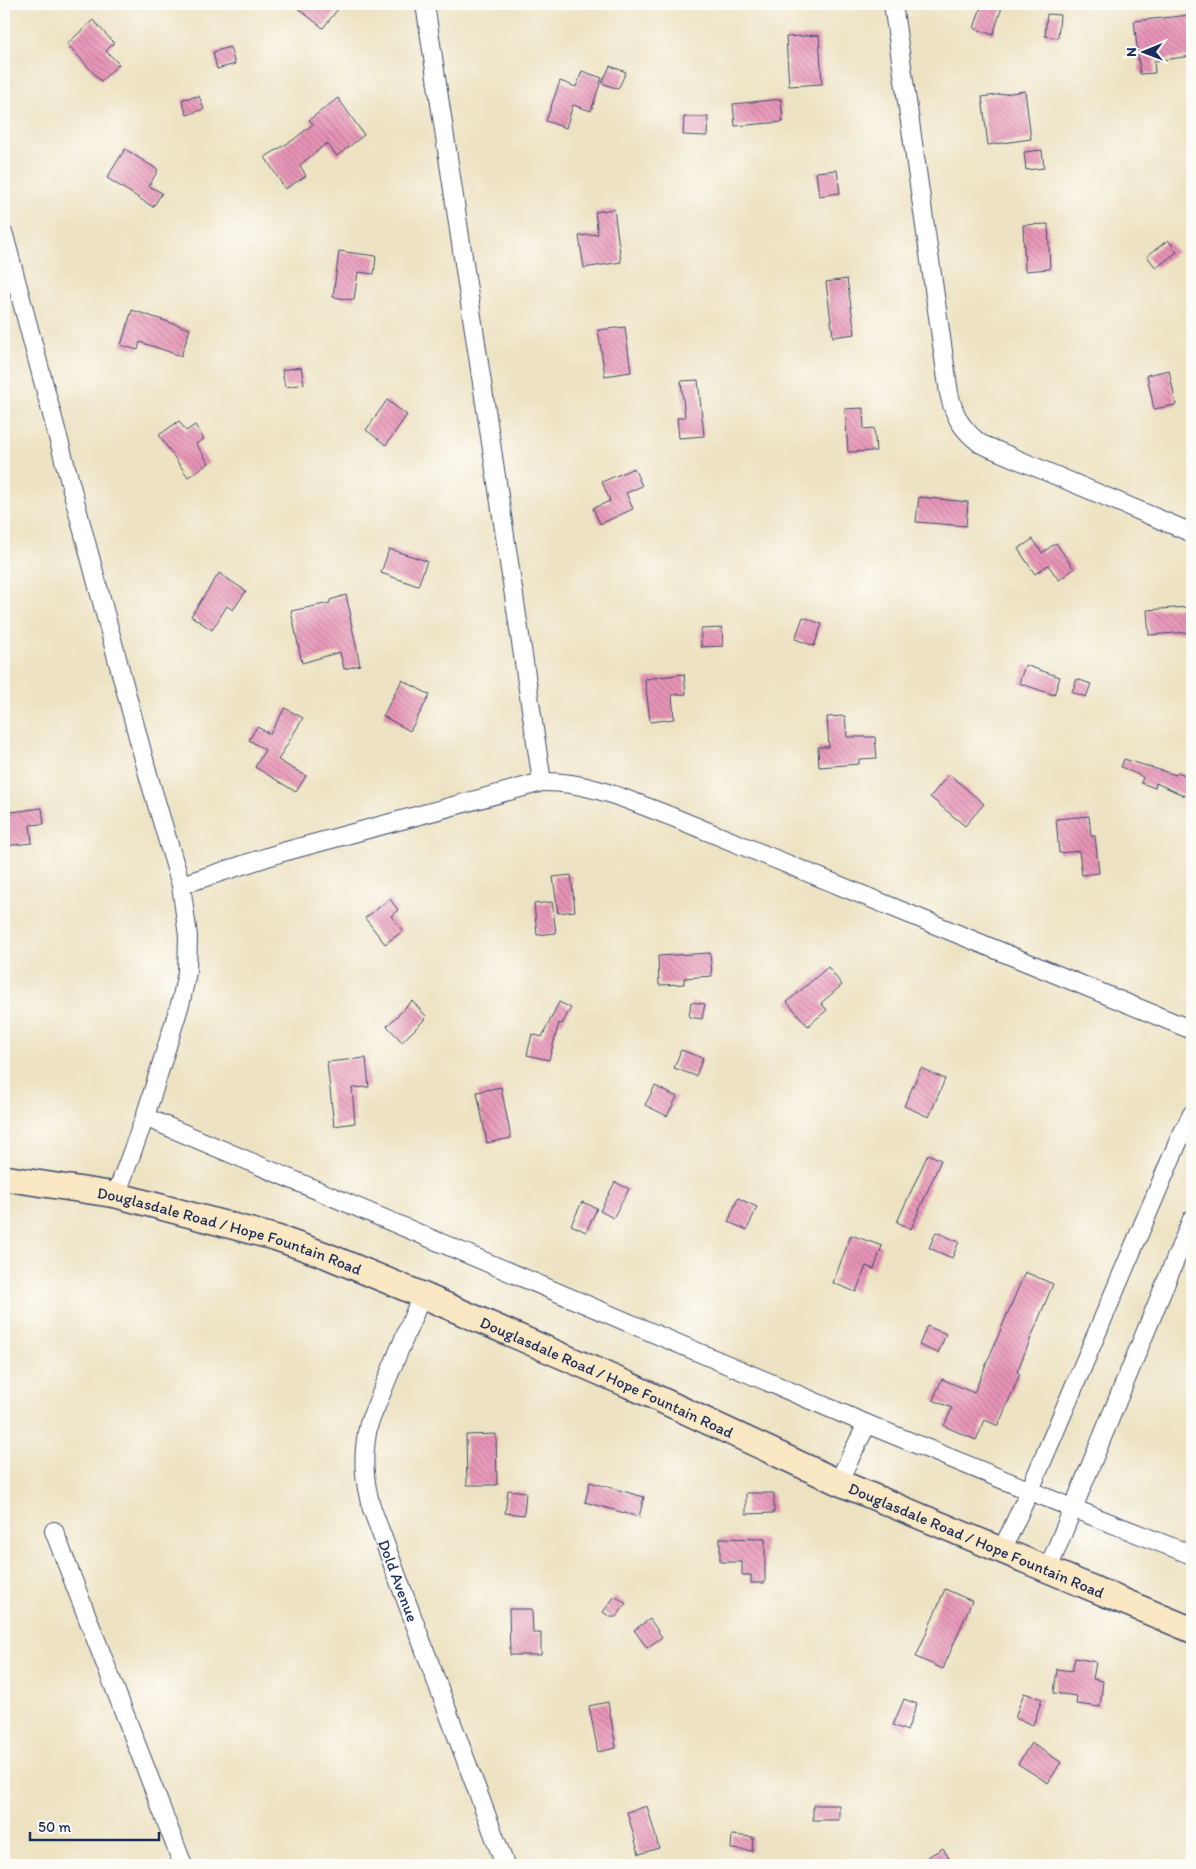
<svg xmlns="http://www.w3.org/2000/svg" width="1196" height="1869" font-family="Itim,sans-serif">
	<style>
		.building { fill: url(#building-back-hatch) }
		.lines { fill: none; stroke-linecap: round; stroke-linejoin: round }
		.street-casing { stroke: #3a4a6d; stroke-width: 20 }
		.secondary-casing { stroke: #3a4a6d; stroke-width: 28 }
		.street { stroke: #fff; stroke-width: 18 }
		.secondary { stroke: #fae7c3; stroke-width: 25 }
		.labels { text-anchor: middle; stroke-width: 4; stroke-linejoin: round; paint-order: stroke }
		.street-label { font-size: 16px; fill: #1b2f5e; stroke: #fdfcf7 }
	</style>
	<defs>
		<pattern id="building-back-hatch" width="6" height="6" patternUnits="userSpaceOnUse" patternTransform="scale(1.25)"><rect width="6" height="6" fill="#e894b6"/><path d="M-1 5l2 2M0 0l6 6M5-1l2 2" fill="none" stroke="#bb7997"/></pattern>
	</defs>
	<rect width="100%" height="100%" fill="#fdfcf7"/>
	<filter id="ink" filterUnits="userSpaceOnUse"><feTurbulence type="fractalNoise" baseFrequency=".02" numOctaves="2"/><feDisplacementMap in="SourceGraphic" scale="10" xChannelSelector="R" yChannelSelector="G"/><feConvolveMatrix kernelMatrix="1 2 1 2 8 2 1 2 1" color-interpolation-filters="sRGB"/></filter>
	<filter id="wash" filterUnits="userSpaceOnUse"><feTurbulence type="fractalNoise" baseFrequency=".0096" numOctaves="4" result="noise"/><feDisplacementMap in="SourceGraphic" scale="20" xChannelSelector="R" yChannelSelector="G"/><feGaussianBlur stdDeviation="1.12" result="paint"/><feColorMatrix in="noise" values="0 0 0 0 0 0 0 0 0 0 0 0 0 0 0 0 0 1.4 0 .05"/><feComposite in="paint" operator="in"/></filter>
	<g filter="url(#wash)">
		<rect width="100%" height="100%" fill="#ede2c2"/>
		<g id="blocks">
			<!-- building -->
			<path class="building" d="M292 4H342L323 28Z
				M982 4H1003L993 35 974 28Z
				M1047 14 1060 15 1058 38 1045 36Z
				M1190 15 1192 56 1154 61 1155 73 1140 74 1134 21Z
				M93 20 114 43 106 51 119 64 101 81 67 44Z
				M819 35 822 84 789 86 786 37Z
				M230 47 235 64 217 69 213 52Z
				M610 66 626 72 618 89 602 83Z
				M582 71 602 78 591 111 573 105 566 128 546 121 560 81 576 87Z
				M1025 91 1031 139 988 145 982 97Z
				M199 96 204 109 187 115 182 102 183 99Z
				M338 98 364 135 337 156 327 143 300 165 306 176 285 189 265 157 293 140 313 124 309 120Z
				M781 99 783 122 735 126 733 104Z
				M684 117H708L707 136 683 135Z
				M125 149 158 170 149 186 162 193 153 207 107 178Z
				M1042 150 1044 168 1026 170 1024 152Z
				M837 170 840 193 819 196 816 172Z
				M614 209 621 262 584 268 579 236 598 234 595 212Z
				M1048 224 1050 269 1025 271 1023 225Z
				M1168 240 1177 252 1156 268 1147 256Z
				M339 251 376 256 374 274 358 272 354 300 333 297Z
				M847 279 855 334 833 337 826 282Z
				M132 310 190 329 181 356 140 342 138 350 121 345Z
				M625 327 631 372 605 376 598 330Z
				M301 367 304 384 285 387 282 370Z
				M1169 370 1176 405 1154 409 1147 375Z
				M698 380 704 436 679 438 677 418 685 417 681 381Z
				M387 400 407 415 386 445 366 430Z
				M863 408 864 429 874 428 876 451 848 452 845 409Z
				M179 421 186 431 195 425 204 439 196 444 209 463 188 477 159 435Z
				M634 468 642 486 626 493 633 509 600 524 593 508 610 501 602 482Z
				M919 497 968 502 966 526 916 522Z
				M1033 539 1042 553 1056 543 1074 569 1059 580 1048 565 1035 574 1018 549Z
				M389 549 427 561 418 586 381 573Z
				M219 573 246 591 233 610 227 606 212 630 191 616Z
				M346 595 351 616 350 617 360 665 344 669 340 652 302 663 291 611 330 603V600Z
				M1189 607 1191 632 1149 635 1147 610Z
				M803 617 822 624 814 646 795 639Z
				M722 628 723 646 701 647V629Z
				M1025 665 1060 677 1054 695 1019 683Z
				M684 674 686 694 672 695 674 719 650 722 645 679Z
				M1077 679 1091 684 1086 697 1072 692Z
				M402 680 430 695 410 731 383 716Z
				M285 708 303 718 278 760 306 776 296 792 255 767 265 750 249 740 257 727 270 734Z
				M845 716 847 737H875L877 758 859 759V764L819 767 818 747H829L827 717Z
				M1124 759 1176 775 1178 772 1192 778 1185 796 1156 783 1155 788 1141 783 1143 777 1121 767Z
				M949 774 984 804 965 826 930 797Z
				M42 808 44 824 30 825 32 843 4 846V813Z
				M1089 816 1091 836H1095L1099 873 1082 875 1079 851 1059 853 1056 819Z
				M571 875 575 911 558 913 553 877Z
				M390 899 398 910 391 916 403 931 385 944 365 918Z
				M552 902 556 933 537 935 534 904Z
				M710 953 712 976 684 978V984L659 985 658 956Z
				M828 967 842 985 821 1003 827 1010 808 1026 787 1002Z
				M412 1001 427 1017 402 1042 387 1026Z
				M559 1002 571 1008 562 1024 559 1023 549 1060 527 1055 532 1034 542 1037Z
				M691 1002 705 1004 702 1019 689 1017Z
				M681 1050 703 1058 696 1076 674 1068Z
				M366 1058 369 1087 352 1088 355 1123 334 1126 327 1062Z
				M921 1068 945 1079 929 1117 904 1106Z
				M655 1086 677 1097 667 1116 645 1105Z
				M501 1087 511 1138 487 1143 477 1092Z
				M928 1154 941 1160 911 1229 897 1222Z
				M615 1182 629 1189 613 1218 600 1211Z
				M738 1198 757 1207 747 1230 728 1222Z
				M582 1202 597 1208 586 1232 571 1225Z
				M936 1232 959 1242 952 1258 929 1248Z
				M851 1235 882 1246 874 1269 866 1266 856 1292 833 1283Z
				M1025 1272 1053 1284 1017 1372 1020 1374 998 1426 985 1420 976 1440 944 1426 952 1408 933 1400 942 1379 974 1393Z
				M927 1326 946 1334 938 1353 919 1345Z
				M496 1434 497 1485H467L466 1435Z
				M590 1482 644 1497 639 1517 585 1502Z
				M508 1490 526 1492 524 1515 505 1513Z
				M746 1493H774V1513L746 1514Z
				M720 1538 765 1539V1583H751V1575H742V1562H720Z
				M945 1589 972 1601 943 1669 916 1657Z
				M615 1596 626 1604 616 1617H610L603 1612Z
				M509 1609H532L533 1633H541V1655H510Z
				M650 1619 662 1637 647 1648 634 1630Z
				M1075 1658 1096 1662 1093 1679 1103 1681 1100 1707 1076 1704 1077 1696 1054 1693 1057 1669 1072 1671Z
				M1024 1693 1042 1699 1033 1725 1015 1718Z
				M904 1699 917 1704 907 1731 893 1725Z
				M608 1702 616 1748 598 1752 589 1706Z
				M1031 1743 1061 1762 1048 1783 1018 1764Z
				M813 1805H839V1820H813Z
				M647 1806 659 1848 639 1854 627 1812Z
				M732 1835 753 1837 752 1851 731 1849Z
				M943 1848 953 1865H914Z"/>
		</g>
	</g>
	<g filter="url(#ink)">
		<use href="#blocks" fill-opacity="0" stroke="#3a4a6d" stroke-width="1"/>
		<g class="lines">
			<defs>
				<g id="street">
					<path d="M425 4 542 782"/>
					<path d="M893 4 949 393C954 416 962 430 981 444L1192 533"/>
					<path d="M4 235 149 778 181 885 188 936 187 972 181 1001 145 1117 116 1195"/>
					<path d="M181 885 283 852 542 782C587 781 628 800 670 816L1192 1030"/>
					<path d="M145 1117 867 1424"/>
					<path id="s1" d="M422 1295 369 1423C362 1454 363 1480 372 1509L505 1865"/>
					<path d="M838 1482 867 1424 1072 1508 1192 1555"/>
					<path d="M54 1531 183 1865"/>
					<path d="M1002 1550 1030 1490 1179 1140 1192 1114"/>
					<path d="M1048 1569 1192 1219"/>
				</g>
				<g id="secondary">
					<path id="s2" d="M4 1178 116 1195 277 1238 325 1255 422 1295 629 1385 838 1482 1192 1630"/>
				</g>
			</defs>
			<!-- street casing -->
			<use href="#street" class="street-casing"/>
			<!-- secondary casing -->
			<use href="#secondary" class="secondary-casing"/>
			<!-- street -->
			<use href="#street" class="street"/>
			<!-- secondary -->
			<use href="#secondary" class="secondary"/>
		</g>
	</g>
	<g class="labels">
		<!-- street labels -->
		<g class="street-label">
			<text dy="6" stroke="none"><textPath href="#s2" startOffset="232">Douglasdale Road / Hope Fountain Road</textPath></text>
			<text dy="6" stroke="none"><textPath href="#s2" startOffset="638">Douglasdale Road / Hope Fountain Road</textPath></text>
			<text dy="6" stroke="none"><textPath href="#s2" startOffset="1042">Douglasdale Road / Hope Fountain Road</textPath></text>
			<text dy="6" stroke="none"><textPath href="#s1" startOffset="302">Dold Avenue</textPath></text>
		</g>
	</g>
	<!-- margin -->
	<rect width="1196" height="1869" fill="none" stroke="#fdfcf7" stroke-width="20"/>
	<!-- north arrow -->
	<g transform="translate(1144 52) rotate(269)" stroke="#fdfcf7" stroke-width="4" paint-order="stroke">
	<path d="M0-4L9 19L0 12L-9 19Z" fill="#1b2f5e"/>
	<text y="-8" font-size="14" font-weight="bold" text-anchor="middle" fill="#1b2f5e">N</text>
	</g>
	<!-- scale -->
	<path d="M30 1832v8h129v-8" fill="none" stroke="#1b2f5e" stroke-width="2.5"/>
	<text x="38" y="1832" font-size="15" fill="#1b2f5e" stroke="#fdfcf7" stroke-width="4" paint-order="stroke">50 m</text>
</svg>
